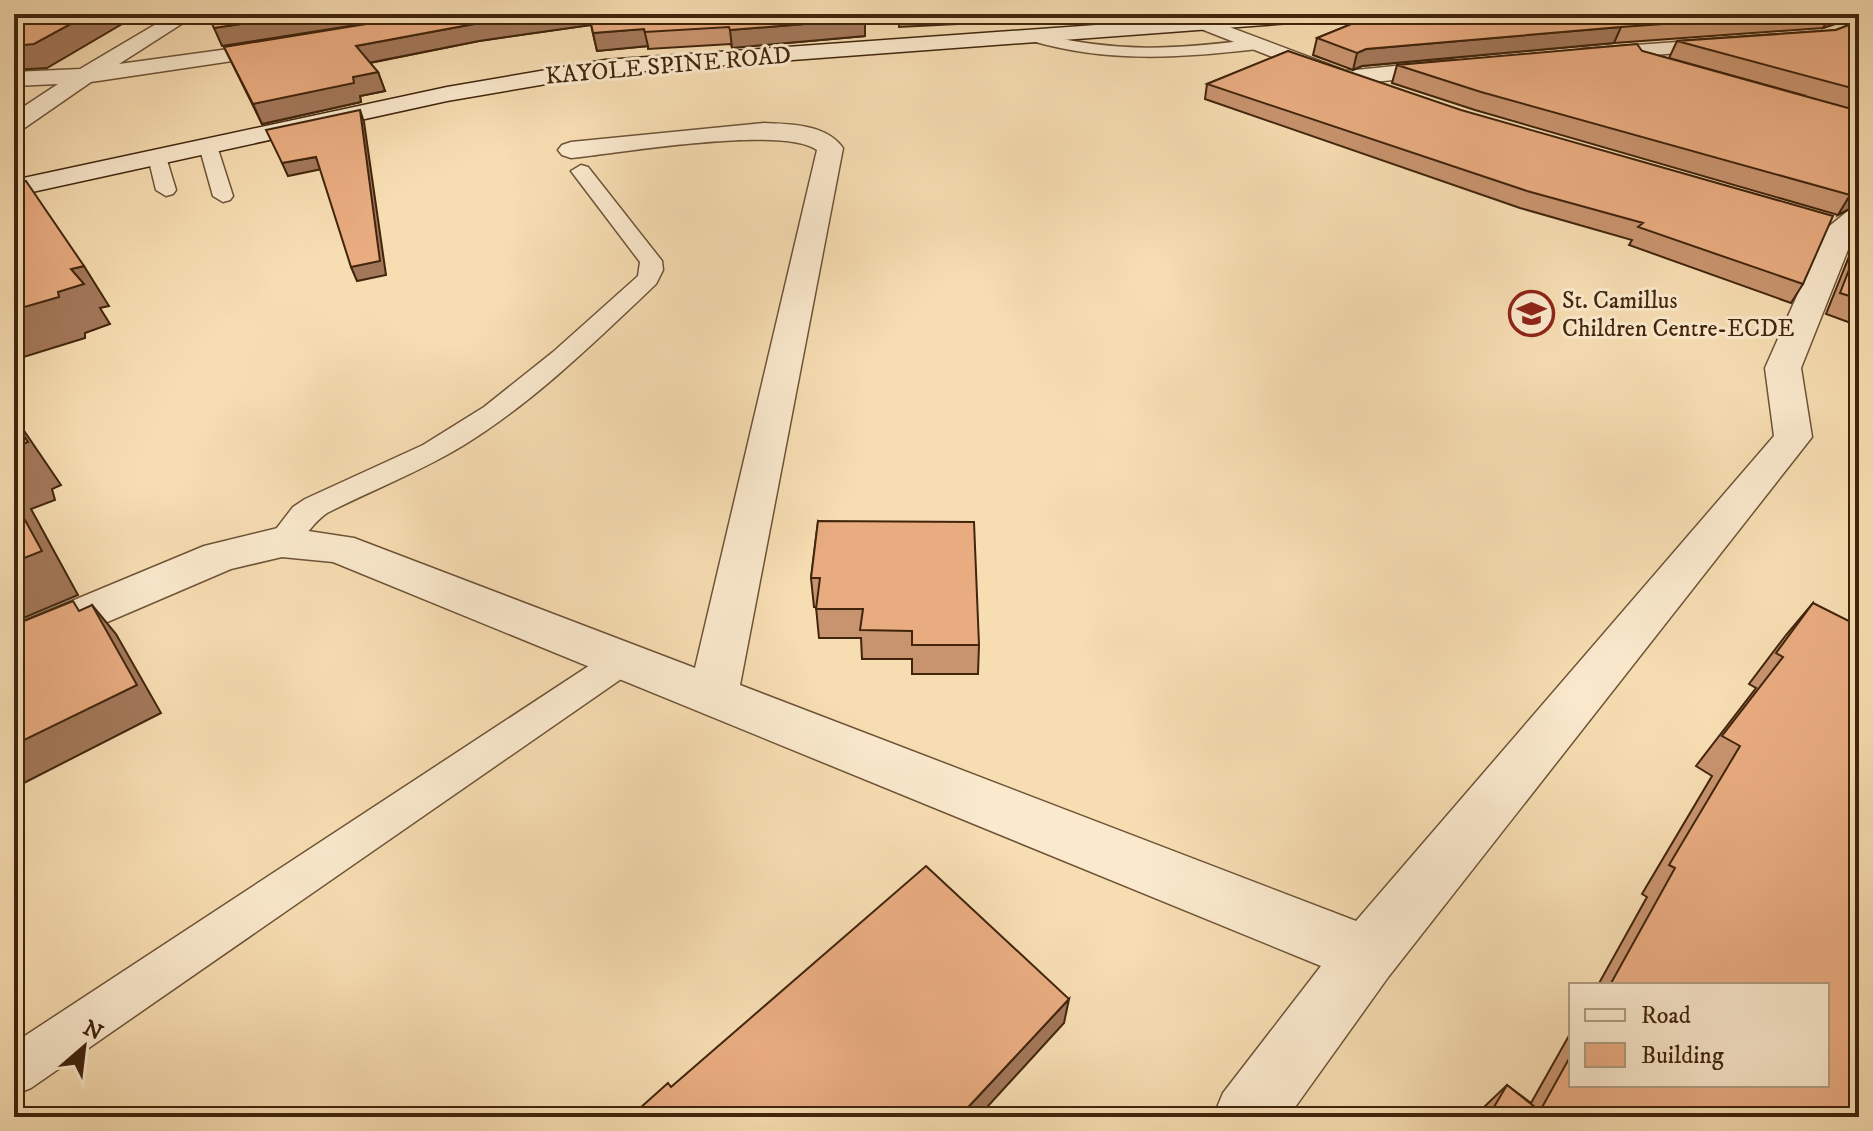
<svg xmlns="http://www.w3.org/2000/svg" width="1873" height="1131" font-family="'IM FELL DW Pica',serif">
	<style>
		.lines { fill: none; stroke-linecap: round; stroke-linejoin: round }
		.lane-casing { stroke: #6e5336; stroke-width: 3 }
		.street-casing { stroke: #6e5336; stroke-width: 3 }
		.secondary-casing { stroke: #41250c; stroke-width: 3 }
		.lane { fill: #fae9cd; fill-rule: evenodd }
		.street { fill: #fae9cd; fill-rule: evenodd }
		.secondary { fill: #fae9cd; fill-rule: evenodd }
		.wall { fill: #c8946f; stroke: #41250c; stroke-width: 2 }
		.shaded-wall { fill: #a3785a; stroke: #41250c; stroke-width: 2 }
		.building { fill: #e9ac81; stroke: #41250c; stroke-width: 2 }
		.labels { text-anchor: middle; stroke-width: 6; stroke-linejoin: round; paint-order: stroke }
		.far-street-label { font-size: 24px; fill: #41250c; stroke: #fae9cd }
		.far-poi-label { font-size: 24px; fill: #41250c; stroke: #fae9cd; text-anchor: start }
	</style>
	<rect width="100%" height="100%" fill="#f7ddb2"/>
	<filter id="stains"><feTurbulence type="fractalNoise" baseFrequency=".0025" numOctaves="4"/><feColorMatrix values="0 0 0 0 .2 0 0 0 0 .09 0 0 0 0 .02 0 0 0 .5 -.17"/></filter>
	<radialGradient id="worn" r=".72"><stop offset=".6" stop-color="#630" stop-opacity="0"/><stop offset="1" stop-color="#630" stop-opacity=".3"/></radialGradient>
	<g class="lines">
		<defs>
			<path id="lane" d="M1037 33C1117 54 1177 49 1258 39L1266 44 1258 49C1180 58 1108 63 1032 41V35Z
				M208 140 217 146 233 196 230 200 223 202 213 196 199 146Z
				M157 151 166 157 176 190 173 194 166 196 156 190 148 157Z
				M581 165 588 167 662 261 663 270 656 284C596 341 535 401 464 445 420 472 372 490 327 513 306 527 298 557 271 549L266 542 293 507 305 499 423 445 484 407 553 352 638 276 640 262 571 171Z
				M625 646 637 650 642 659 637 668 31 1088 14 1095V1043L613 650Z"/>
			<path id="street" d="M173 14H197L119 64 287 41 298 47 287 53 91 82 23 129 14 131V113L58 84 14 86V72L80 69Z
				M1208 19 1346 71 1453 60 1464 67 1453 74 1344 85 1201 29 1198 25 1201 21Z
				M1732 38 1739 40 1742 44 1739 48 1581 61 1570 55 1581 49Z
				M764 123C790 124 826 124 843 148L740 685 1356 921 1774 436 1765 368 1827 228 1849 210 1859 207V229L1855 232 1801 368 1812 437 1389 976 1288 1117H1213L1223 1093 1321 966 333 562 282 557 231 569 14 662V625L204 546 282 527 354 538 695 668 817 150C782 125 620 153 571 158L562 155 558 150 562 145 571 142Z"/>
			<path id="secondary" d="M1249 14H1341L1331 20 605 74 447 101 14 196V180L447 87 605 60Z"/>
		</defs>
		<!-- lane casing -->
		<use href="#lane" class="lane-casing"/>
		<!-- street casing -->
		<use href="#street" class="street-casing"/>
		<!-- secondary casing -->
		<use href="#secondary" class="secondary-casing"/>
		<!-- lane -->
		<use href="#lane" class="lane"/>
		<!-- street -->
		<use href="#street" class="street"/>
		<!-- secondary -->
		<use href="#secondary" class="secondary"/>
	</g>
	<!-- wall -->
	<path class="wall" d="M427 14H864L865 36 732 48 731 44 648 49V46L597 51 591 25 479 41 370 63 378 72 385 91 360 96 361 102 262 124 224 47Z
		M899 14H1154L899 27Z
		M1376 14H1859V16L1823 28 1614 43 1362 66 1353 70 1313 55 1317 38Z
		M1859 21V204L1838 215 1475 110 1392 83 1397 65 1642 51 1806 96 1669 58 1677 41 1836 30Z
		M1288 51 1803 284 1791 303 1629 245 1632 240 1520 208 1205 99 1207 84Z
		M1859 236V326L1826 314 1854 244Z
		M818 521 979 645 978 674H912V659H862L861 638H819L816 607H814L811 578Z
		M1813 603 1859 1117H1477L1482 1109 1507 1085 1531 1103 1571 1032V1085L1827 985H1598L1647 897 1642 894 1712 776 1696 766 1756 688 1749 684 1786 635Z"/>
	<!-- shaded-wall -->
	<path class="shaded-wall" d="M89 14H139L47 68 14 70V46Z
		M309 14H426L222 46 214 28Z
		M544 14H589L591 25 479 41 363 64 356 46 474 24Z
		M1831 14H1859V16L1823 28Z
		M865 19V36L732 48 730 30Z
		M1621 27 1614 43 1362 66 1353 70 1357 53 1366 49Z
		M644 29 648 46 597 51 593 33Z
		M378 72 385 91 360 96 361 102 262 124 253 104 353 77Z
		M360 110 364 122 386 275 357 281 351 267Z
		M316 157 322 169 288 176 282 163Z
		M1859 191V204L1838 215 1850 195Z
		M84 266 109 306 100 308 110 324 85 333V338L14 360V310L58 292 71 269Z
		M14 416 61 485 52 489 55 500 31 509 78 595 14 622V459L18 446Z
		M92 605 116 634 161 713 14 788V745Z
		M1069 999 1064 1023 978 1117H959Z"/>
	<!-- building -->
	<path class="building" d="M14 14H89L34 44 14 46Z
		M207 14H309L214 28Z
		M428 14H544L474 24 356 46 378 72 353 77 354 83 253 104 224 47Z
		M589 14H864L865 19 730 30 729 27 645 32 644 29 593 33Z
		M1376 14H1804L1621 27 1366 49 1357 53 1317 38Z
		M1859 21V90L1677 41 1836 30Z
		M1637 44 1642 51 1859 111V191L1850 195 1481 92 1397 65Z
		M1288 51 1461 110 1833 216 1803 284 1638 227 1643 223 1527 191 1207 84Z
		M360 110 380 261 351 267 316 157 282 163 266 130Z
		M26 181 84 266 71 269 84 284 58 292 59 297 14 310V184Z
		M1859 244V299L1840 293Z
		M14 421 28 442 18 446 21 456 14 459Z
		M14 500 42 551 14 562Z
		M818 521 974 522 979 645H912V631L860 630 863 609H816L820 578H811Z
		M73 601 79 611 92 605 137 685 14 745V625Z
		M1813 603 1859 626V1117H1488L1507 1085 1540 1111 1571 1055V1085H1827V985H1610L1675 868 1669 865 1740 746 1722 736 1783 657 1776 653Z
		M926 866 1069 999 959 1117H630L668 1083 671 1087Z"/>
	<!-- icons -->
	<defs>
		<symbol id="school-ring" viewBox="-11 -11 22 22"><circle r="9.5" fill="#fae9cd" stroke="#8f2418" stroke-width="1.5"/><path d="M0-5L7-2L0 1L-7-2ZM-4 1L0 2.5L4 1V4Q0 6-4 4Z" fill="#8f2418"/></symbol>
	</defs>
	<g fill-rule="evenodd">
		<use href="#school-ring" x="1506" y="288" width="51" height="51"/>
	</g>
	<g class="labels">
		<!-- far-street labels -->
		<g class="far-street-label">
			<text transform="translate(668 65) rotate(-5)" y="8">KAYOLE SPINE ROAD</text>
		</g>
		<!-- far-poi labels -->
		<g class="far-poi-label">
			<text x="1562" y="308">St. Camillus<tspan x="1562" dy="28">Children Centre-ECDE</tspan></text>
		</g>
	</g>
	<!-- margin -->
	<rect width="1873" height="1131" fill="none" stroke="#f7ddb2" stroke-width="48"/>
	<rect x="16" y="16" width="1841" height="1099" fill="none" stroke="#41250c" stroke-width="4"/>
	<rect x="24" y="24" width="1825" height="1083" fill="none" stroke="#41250c" stroke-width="2"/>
	<!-- legend -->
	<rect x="1569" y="983" width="260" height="104" fill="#fae9cd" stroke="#b09b80" stroke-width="2"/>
	<rect x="1585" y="1009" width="40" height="12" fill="#fae9cd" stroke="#b09b80" stroke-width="2"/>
	<text x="1641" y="1023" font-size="24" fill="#41250c">Road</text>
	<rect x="1585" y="1043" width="40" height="24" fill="#e9ac81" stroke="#b09b80" stroke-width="2"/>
	<text x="1641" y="1063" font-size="24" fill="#41250c">Building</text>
	<!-- north arrow -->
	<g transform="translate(84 1047) rotate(28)" stroke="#fae9cd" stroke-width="6" paint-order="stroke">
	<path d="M0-6L14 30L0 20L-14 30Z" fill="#41250c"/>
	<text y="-12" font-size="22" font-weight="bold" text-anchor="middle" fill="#41250c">N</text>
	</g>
	<rect width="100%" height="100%" filter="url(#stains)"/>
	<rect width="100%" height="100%" fill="url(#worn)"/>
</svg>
